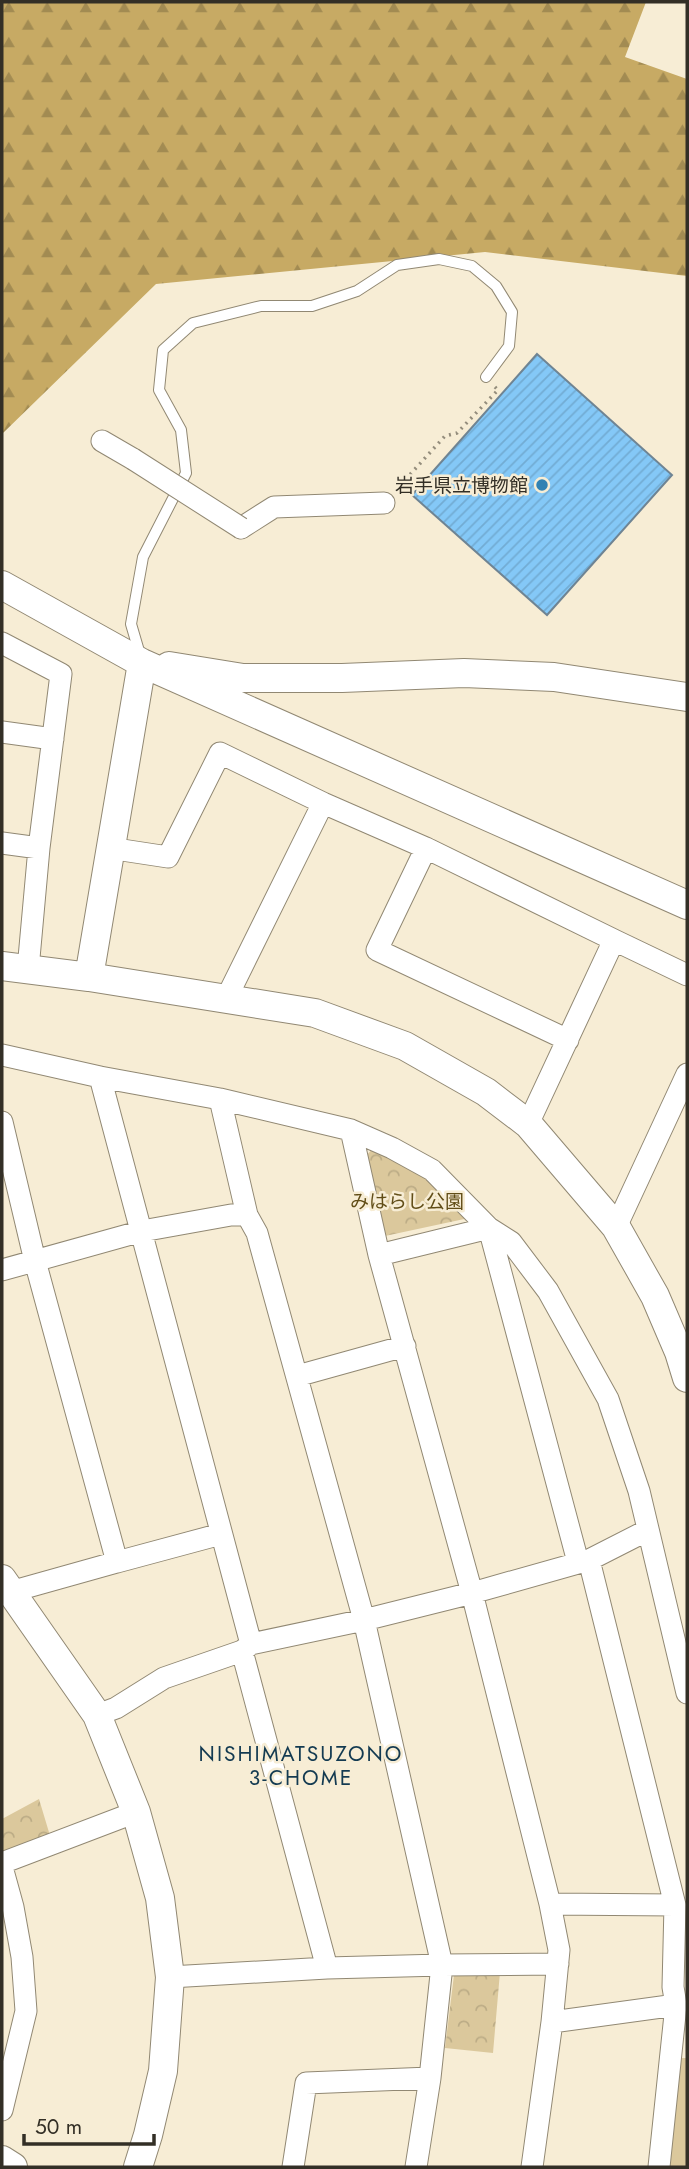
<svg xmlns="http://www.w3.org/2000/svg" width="689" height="2169" font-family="Jost,'Noto Sans JP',sans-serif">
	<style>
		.forest { fill: url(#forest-firs) }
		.park { fill: url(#park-crowns) }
		.pitch { fill: #dbc89c }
		.building { fill: url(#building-hatch); stroke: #6f8493; stroke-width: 2 }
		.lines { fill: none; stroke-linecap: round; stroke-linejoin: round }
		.lane-casing { stroke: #918873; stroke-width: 12 }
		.street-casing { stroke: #918873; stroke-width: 23 }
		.secondary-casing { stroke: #918873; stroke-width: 30 }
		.path { stroke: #948d7c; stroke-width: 3.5; stroke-dasharray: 2 5; stroke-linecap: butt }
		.lane { stroke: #fff; stroke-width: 10 }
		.street { stroke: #fff; stroke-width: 21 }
		.secondary { stroke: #fff; stroke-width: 28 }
		.street-bridge-casing { stroke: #918873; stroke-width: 23; stroke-linecap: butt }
		.street-bridge { stroke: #fff; stroke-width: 21 }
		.poi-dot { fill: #3182b3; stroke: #f7edd5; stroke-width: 2.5 }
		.labels { text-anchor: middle; stroke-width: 5; stroke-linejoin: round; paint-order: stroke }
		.poi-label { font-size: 19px; fill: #332f26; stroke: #f7edd5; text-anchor: end }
		.park-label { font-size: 19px; fill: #614d17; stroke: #f7edd5 }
		.neighbourhood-label { font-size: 21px; letter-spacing: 2px; fill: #133a51; stroke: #f7edd5 }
	</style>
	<defs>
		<pattern id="forest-firs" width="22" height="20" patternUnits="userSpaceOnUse" patternTransform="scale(1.75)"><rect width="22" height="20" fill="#c7aa64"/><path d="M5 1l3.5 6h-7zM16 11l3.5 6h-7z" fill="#a28b52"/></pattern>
		<pattern id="park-crowns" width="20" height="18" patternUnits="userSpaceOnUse" patternTransform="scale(1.75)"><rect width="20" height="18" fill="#dbc89c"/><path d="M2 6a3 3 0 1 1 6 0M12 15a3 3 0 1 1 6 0" fill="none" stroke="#bcac86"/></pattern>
		<pattern id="building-hatch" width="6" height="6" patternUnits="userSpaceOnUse" patternTransform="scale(1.75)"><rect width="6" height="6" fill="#84c8f7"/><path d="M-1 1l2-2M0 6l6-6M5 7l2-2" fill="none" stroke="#72acd4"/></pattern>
	</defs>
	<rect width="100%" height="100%" fill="#f7edd5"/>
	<!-- forest -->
	<path class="forest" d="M2 2H646L625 57 687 79V276L485 252 156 284 2 434Z"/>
	<!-- park -->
	<path class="park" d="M376 1145 423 1174 469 1218 385 1236 365 1157Z
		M39 1799 51 1839 5 1856 2 1848V1819Z
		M500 1972 493 2053 445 2048 454 1975Z"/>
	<!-- pitch -->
	<path class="pitch" d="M681 2058H687V2167H669Z"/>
	<!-- building -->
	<path class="building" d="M537 354 672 475 547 615 412 495Z"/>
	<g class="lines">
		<defs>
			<path id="lane" d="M141 658 131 624 143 557 186 473 181 430 159 390 163 350 193 323 261 306H312L357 291 397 265 439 259 472 266 496 286 512 312 509 346 486 377"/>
			<path id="street" d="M102 441 133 459
				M241 528 274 507 384 503
				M2 643 61 674 39 848 2 843
				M2 732 53 739
				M323 803 426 848
				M109 848 168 857 220 753 323 803 226 999
				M614 940 687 975
				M28 969 39 848
				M2 1055 100 1077
				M220 1099 351 1130 392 1148 432 1170 489 1228 511 1242 548 1291 608 1399 639 1491 687 1693
				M2 1122 35 1261 117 1562 221 1534
				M528 1124 614 940 426 848 377 950 568 1040
				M247 1215 220 1099 100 1077 251 1644
				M616 1227 687 1074
				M379 1255 489 1228 578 1562
				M2 1270 142 1231 231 1215H247L257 1233 364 1620 442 1965 327 1968 242 1651
				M297 1376 405 1346
				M589 1560 648 1530
				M10 1592 117 1562
				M97 1715 116 1708 164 1678 242 1651 251 1644 364 1620 472 1593 589 1560 675 1905 550 1904 472 1593 379 1255 351 1130
				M2 1863 136 1812
				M2 1867 13 1907 22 1957 26 2011 2 2110
				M550 1904 559 1950 552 2022
				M675 1905 673 1987 676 2005
				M170 1977 327 1968
				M430 2078 442 1965 558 1964
				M293 2167 306 2083 430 2078 416 2167
				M532 2167 552 2022 676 2005 659 2167"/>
			<path id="secondary" d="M2 585 142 663 687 905
				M169 666 243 678H342L464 673 554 677 687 697
				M2 966 89 977 315 1013 405 1046 486 1092 528 1124 616 1227 655 1296 679 1352 687 1378
				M89 977 142 663
				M2 1579 97 1715 136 1812 160 1898 170 1977 163 2071 148 2135 138 2167
				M2 2160 13 2167"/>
		</defs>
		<!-- lane casing -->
		<use href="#lane" class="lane-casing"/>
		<!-- street casing -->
		<use href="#street" class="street-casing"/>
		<!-- secondary casing -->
		<use href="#secondary" class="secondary-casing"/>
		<!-- path -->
		<path class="path" d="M396 490 445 436 457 433 498 390 494 386"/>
		<!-- lane -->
		<use href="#lane" class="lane"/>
		<!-- street -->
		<use href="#street" class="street"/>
		<!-- secondary -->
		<use href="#secondary" class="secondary"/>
		<defs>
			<path id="street-bridge" d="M133 459 241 528"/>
		</defs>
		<!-- street-bridge casing -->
		<use href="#street-bridge" class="street-bridge-casing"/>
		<!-- street-bridge -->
		<use href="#street-bridge" class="street-bridge"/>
	</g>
	<!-- markers -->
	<circle class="poi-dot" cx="542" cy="485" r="7"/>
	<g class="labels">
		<!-- poi labels -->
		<g class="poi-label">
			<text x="528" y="492">岩手県立博物館</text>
		</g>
		<!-- park labels -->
		<g class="park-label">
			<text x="407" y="1208">みはらし公園</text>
		</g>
		<!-- neighbourhood labels -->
		<g class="neighbourhood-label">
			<text x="301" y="1761">NISHIMATSUZONO<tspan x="301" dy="24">3-CHOME</tspan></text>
		</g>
	</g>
	<!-- border -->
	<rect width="689" height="2169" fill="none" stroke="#332f26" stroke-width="7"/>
	<!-- scale -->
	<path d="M24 2134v10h130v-10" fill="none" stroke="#332f26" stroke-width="3.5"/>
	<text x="35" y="2134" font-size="21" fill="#332f26" stroke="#f7edd5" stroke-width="5" paint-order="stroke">50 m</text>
</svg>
